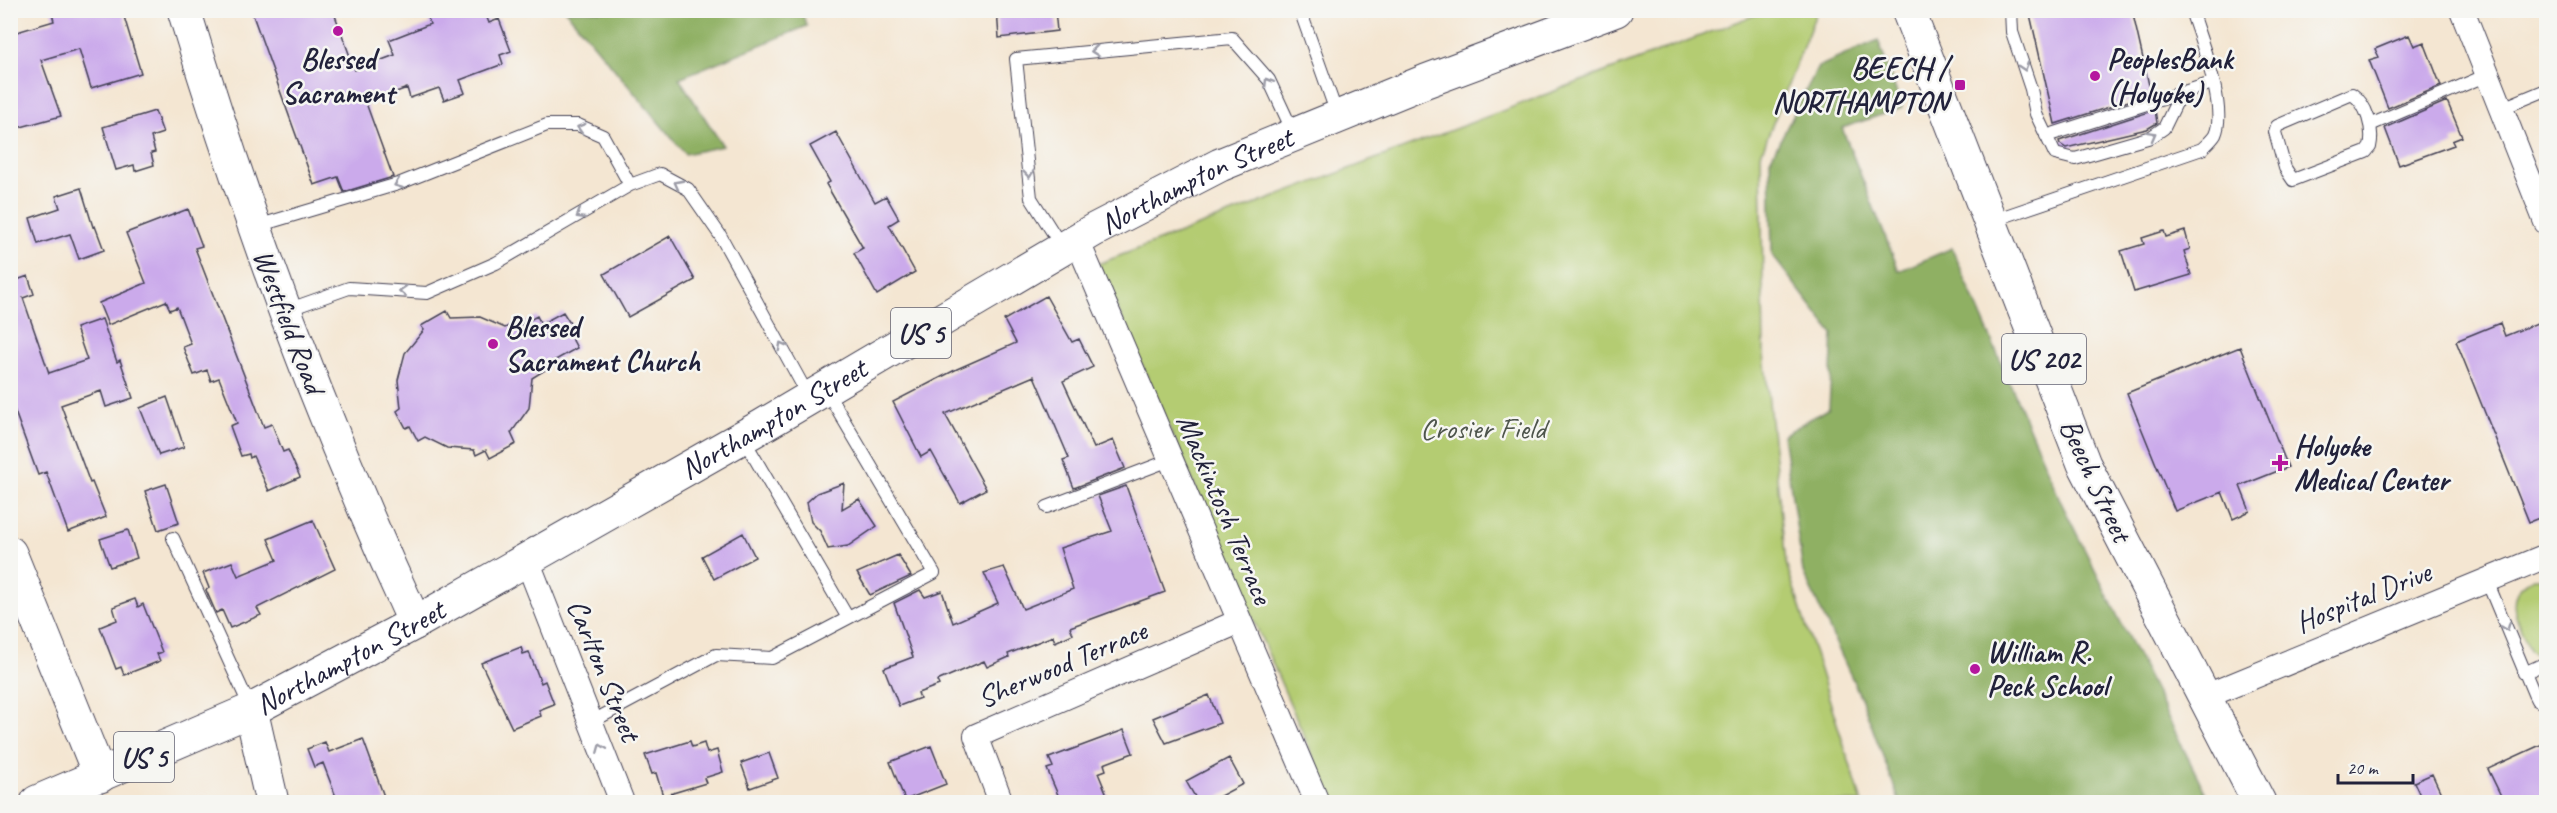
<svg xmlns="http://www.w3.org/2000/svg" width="2557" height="813" font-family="Caveat,sans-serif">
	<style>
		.green { fill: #b4cc72; stroke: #6b7756; stroke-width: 1.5 }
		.forest { fill: #8fb064; stroke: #586950; stroke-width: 1.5 }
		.building { fill: #cbaaeb }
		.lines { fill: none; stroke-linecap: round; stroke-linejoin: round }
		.lane-casing { stroke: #423f52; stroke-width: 14 }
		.street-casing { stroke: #423f52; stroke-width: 26 }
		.secondary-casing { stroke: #423f52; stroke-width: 35 }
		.primary-casing { stroke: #423f52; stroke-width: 35 }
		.lane { stroke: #fff; stroke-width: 12 }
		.street { stroke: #fff; stroke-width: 24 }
		.secondary { stroke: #fff; stroke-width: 33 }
		.primary { stroke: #fff; stroke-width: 33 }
		.oneway { stroke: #9c9ca7 }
		.poi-dot { fill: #b5179e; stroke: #f6f6f2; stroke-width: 2 }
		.labels { text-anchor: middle; stroke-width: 5; stroke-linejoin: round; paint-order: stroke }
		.shield { fill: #f6f6f2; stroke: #626272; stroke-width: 1.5 }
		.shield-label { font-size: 28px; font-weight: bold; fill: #22223b }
		.poi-label { font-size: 30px; font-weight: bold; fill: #22223b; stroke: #f6f6f2; text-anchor: start }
		.street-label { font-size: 30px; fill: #22223b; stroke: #f6f6f2 }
		.park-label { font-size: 30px; fill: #4e554c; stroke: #f6f6f2 }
	</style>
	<rect width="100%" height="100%" fill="#f6f6f2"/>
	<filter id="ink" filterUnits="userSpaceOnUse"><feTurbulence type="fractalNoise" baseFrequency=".0167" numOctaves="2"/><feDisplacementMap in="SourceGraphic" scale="12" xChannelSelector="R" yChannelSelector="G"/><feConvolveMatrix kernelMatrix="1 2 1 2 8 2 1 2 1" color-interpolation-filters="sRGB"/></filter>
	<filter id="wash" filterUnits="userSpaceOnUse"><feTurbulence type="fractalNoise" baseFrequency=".008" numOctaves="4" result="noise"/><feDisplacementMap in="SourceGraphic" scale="24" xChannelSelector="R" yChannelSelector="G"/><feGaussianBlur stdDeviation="1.35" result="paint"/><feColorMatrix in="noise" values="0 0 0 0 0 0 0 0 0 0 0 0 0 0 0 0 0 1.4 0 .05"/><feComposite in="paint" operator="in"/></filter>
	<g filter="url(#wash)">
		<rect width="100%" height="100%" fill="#f4e6d2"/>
		<!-- green -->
		<path class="green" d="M1766 11H1817L1761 154 1764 354 1786 563 1862 802H1333L1098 264Z
			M2534 578H2546V651L2534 654 2530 650C2519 626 2499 593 2534 578Z"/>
		<!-- forest -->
		<path class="forest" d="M566 11H801L807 26 679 78 723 146 685 154Z
			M1878 40 1902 108 1842 128 1899 271 1952 248 2061 502 2210 802H1900L1862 700 1803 572 1783 435 1829 408 1833 334 1772 255 1770 160 1818 67Z"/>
		<g id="blocks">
			<!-- building -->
			<path class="building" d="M51 10H122L141 73 91 88 79 49 41 60 61 116 10 130V34L54 21Z
				M251 10H333L355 70 395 55 389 40 430 24 425 10H484L489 23 499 19 511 51 500 55 503 64 460 80 465 93 444 100 439 88 410 98 407 88 366 103 393 177 344 192 338 177 314 185Z
				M997 10H1055L1057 31 999 38Z
				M2029 10H2132L2151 94 2055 124Z
				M2409 35 2414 46 2424 42 2441 86 2388 108 2369 60 2379 57 2375 49Z
				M2447 101 2462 137 2452 141 2454 145 2399 165 2385 128Z
				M2155 110 2157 123 2147 129 2066 148 2060 144 2059 141Z
				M155 111 163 133 151 137 155 152 151 153 154 165 135 171 134 165 116 170 103 127Z
				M836 132 875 202 886 196 899 219 889 225 915 272 877 295 854 253 863 248 826 184 830 182 810 146Z
				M81 188 93 227 95 226 104 250 79 259 70 234 38 244 30 218 60 208 56 196Z
				M188 209 202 246 195 248 264 427 272 424 283 452 288 450 300 477 269 491 253 456 250 458 249 454 241 456 230 426 237 423 219 378 211 381 207 370 194 375 183 347 191 344 177 307 170 310 166 301 108 325 99 303 146 283 126 233Z
				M2164 231 2166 237 2185 231 2190 249 2184 251 2191 275 2134 292 2121 251 2144 244 2142 238Z
				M670 236 695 280 628 317 604 274Z
				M10 271H14L17 280 28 276 34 294 23 298 49 373 87 360 76 328 102 319 117 362 120 360 133 398 106 407 101 391 61 405 90 483 92 482 106 517 68 532 46 472 38 475 10 398Z
				M1046 296 1072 342 1079 339 1093 367 1063 381 1094 448 1113 440 1125 468 1074 488 1063 460 1069 458 1034 376 945 414 986 489 960 503 931 451 921 457 893 402 957 369 1016 343 1004 320Z
				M447 311 451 318 480 317 505 328 515 323 518 326 537 316 541 324 563 312 573 328 568 331 577 348 543 367 545 370 532 378 529 408 511 433 516 444 490 458 486 450 476 455 474 450 447 448 425 437 418 441 410 426 406 428 397 411 401 408 398 380 405 353 424 330 421 326Z
				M2547 319V515L2529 522 2456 341 2500 323 2505 336Z
				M2240 347 2288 467 2240 486 2250 511 2233 519 2222 492 2175 511 2127 393Z
				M167 397 184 447 159 455 140 408Z
				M844 483 842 509 859 499 877 526 848 546 828 549 820 531 811 522 807 502 817 493Z
				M166 484 179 523 158 530 145 491Z
				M1126 486 1165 592 1070 627 1073 634 1055 642 1053 636 1008 654 1009 657 987 667 984 661 937 681 939 685 918 693 920 698 899 706 884 668 913 657 894 603 920 590 925 597 942 591 953 623 998 603 984 573 1004 567 1023 609 1073 589 1060 548 1112 531 1098 496Z
				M313 520 335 569 257 608 261 615 230 628 222 610 216 613 206 590 209 588 203 573 232 562 238 576 277 560 268 539Z
				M128 530 137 558 110 567 100 539Z
				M743 533 755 557 714 579 702 556Z
				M898 555 911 576 870 595 857 573Z
				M135 599 138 607 143 604 162 652 157 654 160 661 124 675 121 667 116 669 100 627 117 620 113 607Z
				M521 647 523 654 529 652 541 683 545 681 554 704 539 710 541 716 512 728 481 663Z
				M1209 695 1220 723 1166 743 1153 718Z
				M1124 730 1133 753 1104 764 1106 770 1098 773 1110 802H1061L1047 769 1053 767 1049 758Z
				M363 739 386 802H338L323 763 314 767 307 749 325 742 329 752Z
				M690 741 692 747 704 743 707 753 717 750 723 772 704 778 706 783 663 796 656 773 652 774 645 755Z
				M2547 742V802H2504L2488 769Z
				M931 746 946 784 905 800 890 762Z
				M769 753 778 778 750 788 741 763Z
				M1229 758 1243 784 1209 802H1198L1186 781Z
				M2432 774 2445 802H2423L2414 782Z"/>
		</g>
	</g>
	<g filter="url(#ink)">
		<use href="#blocks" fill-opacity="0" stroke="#423f52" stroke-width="1.5"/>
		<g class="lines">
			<defs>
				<path id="lane" d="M1300 10 1338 117
					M2011 10 2012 32 2031 89 2036 114 2055 154 2075 159 2151 137 2164 128 2181 93 2212 83
					M2352 94C2367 104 2374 129 2370 147L2366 152 2293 180 2285 168 2275 132 2277 126Z
					M2500 109 2546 90
					M2370 125 2487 75
					M2046 136 2181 93
					M1991 221 2202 149C2206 145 2212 140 2215 135 2228 107 2200 40 2191 10
					M257 226 398 184 547 125H578L603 136 630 185
					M1062 247 1031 198 1016 59 1232 38 1269 80 1294 134
					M287 310 349 288 427 293 496 263 630 185 660 174 688 189 720 235 809 397
					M743 438 848 618
					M1047 507 1170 460
					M173 538 251 709
					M2487 581 2534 694 2537 700 2546 705
					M2524 673 2546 663
					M591 722 716 655 772 658 934 573 826 390"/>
				<path id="street" d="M2462 10 2546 222
					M1077 240 1317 802
					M527 560 622 802
					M2204 697 2546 556
					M1001 802 976 736 1238 622"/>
				<path id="secondary" d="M184 10C247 220 323 424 415 623
					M10 553 100 776
					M251 710 272 802"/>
				<g id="primary">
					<path d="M1908 10 2084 464 2259 802"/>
					<path id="s1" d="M37 802 251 710 415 623 762 426 1094 230 1220 165 1426 81 1616 10"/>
				</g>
			</defs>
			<!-- lane casing -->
			<use href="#lane" class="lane-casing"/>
			<!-- street casing -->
			<use href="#street" class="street-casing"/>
			<!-- secondary casing -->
			<use href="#secondary" class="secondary-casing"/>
			<!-- primary casing -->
			<use href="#primary" class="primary-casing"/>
			<!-- lane -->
			<use href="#lane" class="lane"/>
			<!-- street -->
			<use href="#street" class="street"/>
			<!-- secondary -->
			<use href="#secondary" class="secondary"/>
			<!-- primary -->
			<use href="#primary" class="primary"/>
		</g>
		<!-- one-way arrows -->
		<defs><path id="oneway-chevron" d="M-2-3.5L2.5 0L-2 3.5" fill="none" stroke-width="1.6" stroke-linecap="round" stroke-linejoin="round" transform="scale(1.5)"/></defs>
		<g class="oneway">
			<use href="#oneway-chevron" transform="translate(1095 51) rotate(174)"/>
			<use href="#oneway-chevron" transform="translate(2024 67) rotate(72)"/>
			<use href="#oneway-chevron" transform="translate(1268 82) rotate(-122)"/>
			<use href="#oneway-chevron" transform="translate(581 128) rotate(-164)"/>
			<use href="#oneway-chevron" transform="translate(2152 135) rotate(-29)"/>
			<use href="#oneway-chevron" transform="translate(1029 174) rotate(84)"/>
			<use href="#oneway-chevron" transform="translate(398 184) rotate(160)"/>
			<use href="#oneway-chevron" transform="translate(678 184) rotate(-152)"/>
			<use href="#oneway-chevron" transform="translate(580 215) rotate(149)"/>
			<use href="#oneway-chevron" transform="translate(403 291) rotate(-177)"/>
			<use href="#oneway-chevron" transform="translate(782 346) rotate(-118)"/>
			<use href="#oneway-chevron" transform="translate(2506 627) rotate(68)"/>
			<use href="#oneway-chevron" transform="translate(601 748) rotate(-112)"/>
		</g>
	</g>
	<!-- markers -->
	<g class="poi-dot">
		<circle cx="338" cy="31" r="6"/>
		<circle cx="2095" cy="76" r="6"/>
		<rect x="1954" y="79" width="12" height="12" rx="3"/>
		<circle cx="493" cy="344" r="6"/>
		<path d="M2277 454h6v6h6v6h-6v6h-6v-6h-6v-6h6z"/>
		<circle cx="1975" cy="669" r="6"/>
	</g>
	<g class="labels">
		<!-- shield labels -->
		<g class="shield">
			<rect x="891" y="308" width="60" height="50" rx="4.5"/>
			<rect x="2002" y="334" width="84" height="50" rx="4.5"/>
			<rect x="114" y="732" width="60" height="50" rx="4.5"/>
		</g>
		<g class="shield-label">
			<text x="921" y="343">US 5</text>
			<text x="2044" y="369">US 202</text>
			<text x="144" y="767">US 5</text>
		</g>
		<!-- poi labels -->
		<g class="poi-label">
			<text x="338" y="69" text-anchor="middle">Blessed<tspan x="338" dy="34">Sacrament</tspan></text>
			<text x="2107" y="69">PeoplesBank<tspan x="2107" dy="34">(Holyoke)</tspan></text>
			<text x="1948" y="78" text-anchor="end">BEECH /<tspan x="1948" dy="34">NORTHAMPTON</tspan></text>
			<text x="505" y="337">Blessed<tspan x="505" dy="34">Sacrament Church</tspan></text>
			<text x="2294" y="456">Holyoke<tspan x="2294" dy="34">Medical Center</tspan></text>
			<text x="1987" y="662">William R.<tspan x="1987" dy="34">Peck School</tspan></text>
		</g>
		<!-- street labels -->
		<g class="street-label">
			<text dy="10" stroke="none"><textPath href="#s1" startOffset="1317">Northampton Street</textPath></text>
			<text transform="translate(289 321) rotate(69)" y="10">Westfield Road</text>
			<text dy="10" stroke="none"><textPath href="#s1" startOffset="831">Northampton Street</textPath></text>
			<text transform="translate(2096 480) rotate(65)" y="10">Beech Street</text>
			<text transform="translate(1225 509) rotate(67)" y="10">Mackintosh Terrace</text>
			<text transform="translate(2363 597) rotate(-22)" y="10">Hospital Drive</text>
			<text dy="10" stroke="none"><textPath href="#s1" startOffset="345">Northampton Street</textPath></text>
			<text transform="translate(1062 664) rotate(-23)" y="10">Sherwood Terrace</text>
			<text transform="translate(604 670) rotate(68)" y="10">Carlton Street</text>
		</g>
		<!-- park labels -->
		<g class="park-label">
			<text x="1483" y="438">Crosier Field</text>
		</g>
	</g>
	<!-- margin -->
	<rect width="2557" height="813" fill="none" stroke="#f6f6f2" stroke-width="36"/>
	<!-- scale -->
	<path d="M2338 774v9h75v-9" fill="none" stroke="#22223b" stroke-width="3"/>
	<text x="2347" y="774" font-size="18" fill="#22223b" stroke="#f6f6f2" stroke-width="4.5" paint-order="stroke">20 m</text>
</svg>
